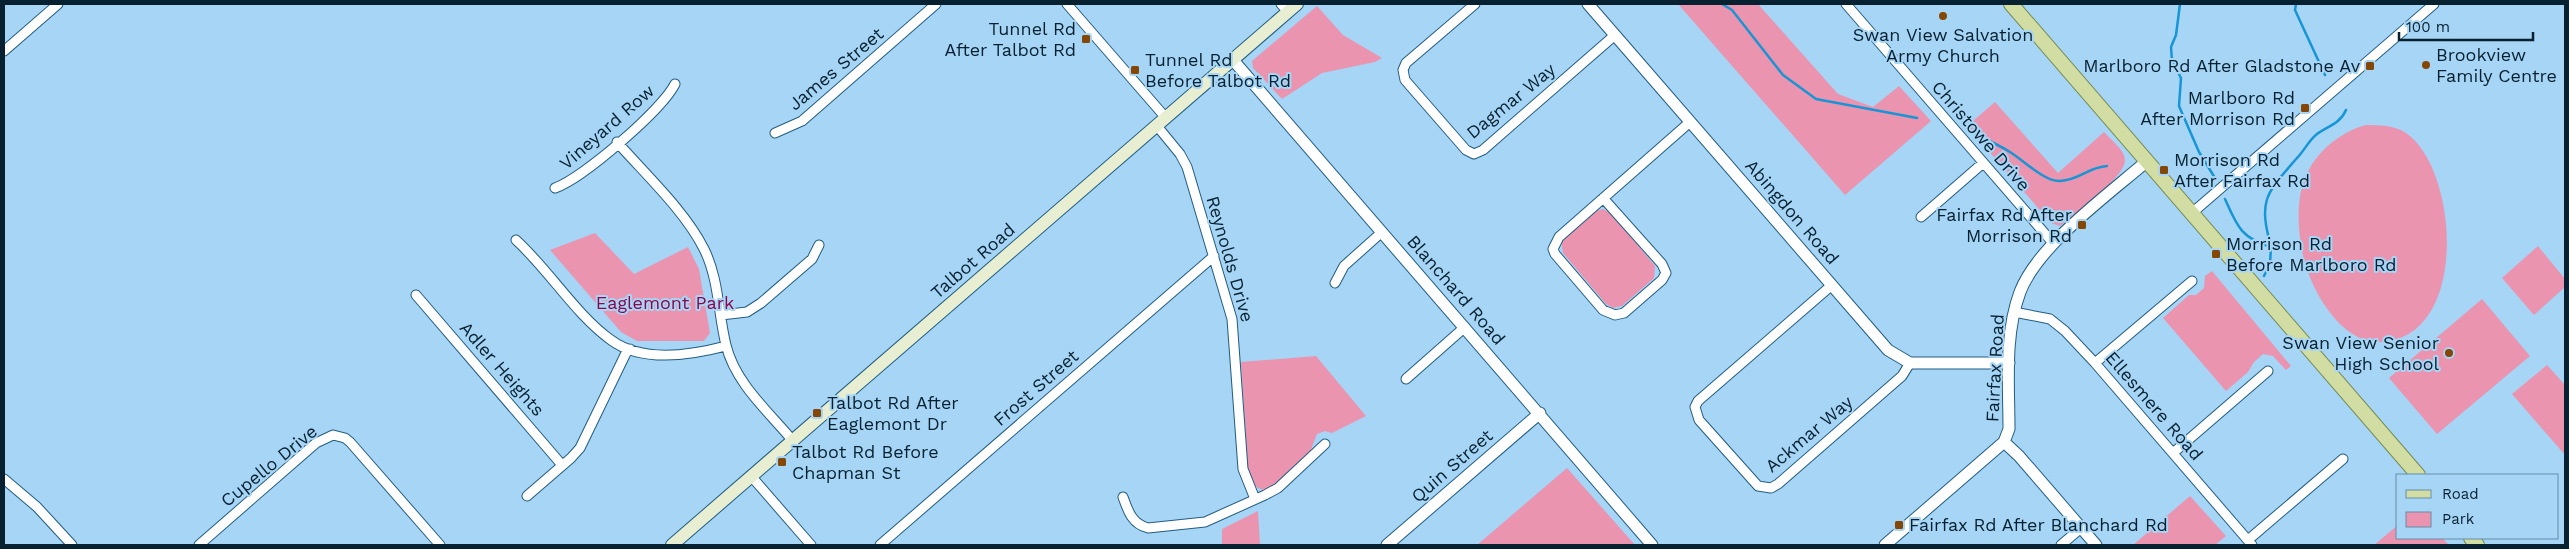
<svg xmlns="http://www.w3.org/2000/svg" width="2569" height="549" font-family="'Work Sans',sans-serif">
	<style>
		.green { fill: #ea94b0 }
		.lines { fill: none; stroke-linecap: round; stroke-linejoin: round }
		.stream { stroke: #1895d5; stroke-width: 2.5 }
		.minor-casing { stroke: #215d80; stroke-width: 11 }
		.tertiary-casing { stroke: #215d80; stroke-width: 13 }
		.secondary-casing { stroke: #215d80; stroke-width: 14 }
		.primary-casing { stroke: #778c53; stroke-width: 16 }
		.minor { stroke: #fff; stroke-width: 9 }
		.tertiary { stroke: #fff; stroke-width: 11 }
		.secondary { stroke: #e8eed1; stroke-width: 12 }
		.primary { stroke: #d1dda3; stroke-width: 14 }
		.poi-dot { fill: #854705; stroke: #a6d5f6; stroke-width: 2 }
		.labels { text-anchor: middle; stroke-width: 4; stroke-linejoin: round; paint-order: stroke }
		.poi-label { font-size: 18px; fill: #082130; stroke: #a6d5f6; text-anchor: start }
		.street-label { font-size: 18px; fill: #082130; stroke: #a6d5f6 }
		.park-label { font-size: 18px; fill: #8d054b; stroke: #a6d5f6 }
	</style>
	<rect width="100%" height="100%" fill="#a6d5f6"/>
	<!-- green -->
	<path class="green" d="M1678 4H1758L1838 94 1873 107 1899 86 1931 121 1845 195Z
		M1317 6 1343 35 1382 58 1375 62 1322 73 1282 99 1253 68 1252 61Z
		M1995 102 2058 173 2104 132C2110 139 2125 150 2125 160 2125 178 2074 214 2060 226L2051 223 1967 126Z
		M2366 125C2379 125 2394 125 2406 133 2459 169 2470 338 2381 342 2341 344 2311 290 2303 256 2298 233 2296 203 2304 181 2313 154 2339 132 2366 125Z
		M1603 209 1611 213 1655 266 1654 278 1622 306 1613 308 1606 304 1563 253C1562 248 1561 242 1564 237 1570 229 1593 210 1603 209Z
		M595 233 634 274 688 247 699 269 710 333 704 341H637L621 332 550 250Z
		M2538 246 2565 279V287L2534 315 2502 278Z
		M2212 271 2291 366 2286 370 2273 356 2263 354 2254 362 2248 372 2226 391 2163 318 2189 295H2196L2204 288 2205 276Z
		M2482 299 2530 356 2437 434 2389 378Z
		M1316 356 1366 416 1332 433 1325 431 1317 434 1310 452 1281 480 1266 490C1253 489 1250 480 1248 469L1241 362Z
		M2547 365 2565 385V455L2512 394Z
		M1567 468 1635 545H1477Z
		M2190 496 2226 536 2215 545H2133Z
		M1258 511 1260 545H1222V529Z
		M2398 525V538H2442L2449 545H2374Z"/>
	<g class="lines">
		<!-- stream -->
		<path class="stream" d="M1722 4 1732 10 1783 75 1816 99 1917 118
			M2180 4 2176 35 2171 47 2172 61 2181 78 2179 106 2199 152 2215 178
			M2296 4 2295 10 2325 75
			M1975 134C1987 140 1999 145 2010 152 2023 160 2045 182 2060 181 2080 180 2088 167 2107 166
			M2225 199C2237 226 2241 238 2271 247L2270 264 2264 276
			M2271 247C2258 199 2266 194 2297 158 2304 151 2309 140 2317 134 2328 126 2340 124 2346 110"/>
		<defs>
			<path id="minor" d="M1067 4 1166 118
				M1281 4 1288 12
				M1475 4 1406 63 1403 70 1405 80 1466 150 1474 154 1483 150 1615 35
				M1846 4 2053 243
				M4 51 58 4
				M1157 126 1180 154 1187 167 1232 319 1243 469 1255 499
				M775 133 802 121 936 4
				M617 142C646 175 685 211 704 249 719 279 718 313 726 345 735 383 769 412 793 441
				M555 188C583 178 662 110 675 84
				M1603 198 1662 264 1666 273 1662 280 1624 313 1615 315 1603 310 1555 254 1553 249 1559 237 1690 122
				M2192 213 2434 4
				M1921 217 1983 163
				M516 240C549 270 576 315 611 340 642 363 692 355 726 346
				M1335 283 1344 266 1382 232
				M1832 285 1698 401 1695 407 1699 420 1758 486 1771 488 1778 484 1902 376 1910 363
				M416 295 562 465
				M2014 312 2050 319 2065 331 2095 363 2252 545
				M721 315 747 312 761 303 812 259 819 245
				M2095 363 2192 281
				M1406 379 1465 327
				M2173 453 2268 371
				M751 476 811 545
				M4 479 37 507 72 545
				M527 496 571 458 580 448 626 353 630 349
				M1123 497C1128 511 1132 524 1148 528L1205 522 1265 495 1278 488 1325 444
				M2248 540 2343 459
				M199 545 316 443 333 435 345 438 350 442 440 545
				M880 545 1214 256
				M2061 545 2081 528"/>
			<path id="tertiary" d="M1588 4 1888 350 1910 363H2009
				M1233 60 1652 545
				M2004 442 2019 456 2096 545
				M1387 545 1540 413
				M1885 545 2004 442 2009 429C2009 384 2004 335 2020 292 2038 245 2108 195 2147 161"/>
			<path id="secondary" d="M672 545 1297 4"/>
			<path id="primary" d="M2011 4 2418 475
				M2471 538 2477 545"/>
		</defs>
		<!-- minor casing -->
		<use href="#minor" class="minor-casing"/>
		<!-- tertiary casing -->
		<use href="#tertiary" class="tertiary-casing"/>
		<!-- secondary casing -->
		<use href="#secondary" class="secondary-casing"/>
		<!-- primary casing -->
		<use href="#primary" class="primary-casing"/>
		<!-- minor -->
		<use href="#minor" class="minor"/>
		<!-- tertiary -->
		<use href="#tertiary" class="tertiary"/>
		<!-- secondary -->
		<use href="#secondary" class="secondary"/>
		<!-- primary -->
		<use href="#primary" class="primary"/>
	</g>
	<!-- markers -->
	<g class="poi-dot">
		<circle cx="1943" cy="16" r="5"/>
		<rect x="1081" y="34" width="10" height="10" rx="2.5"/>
		<circle cx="2426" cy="65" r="5"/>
		<rect x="2365" y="61" width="10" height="10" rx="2.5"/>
		<rect x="1130" y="65" width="10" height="10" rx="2.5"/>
		<rect x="2300" y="103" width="10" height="10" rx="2.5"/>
		<rect x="2159" y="165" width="10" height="10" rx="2.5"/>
		<rect x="2077" y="220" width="10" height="10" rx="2.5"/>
		<rect x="2211" y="249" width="10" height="10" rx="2.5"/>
		<circle cx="2449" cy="353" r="5"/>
		<rect x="812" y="408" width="10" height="10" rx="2.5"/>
		<rect x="777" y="457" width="10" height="10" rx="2.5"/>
		<rect x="1894" y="520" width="10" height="10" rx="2.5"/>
	</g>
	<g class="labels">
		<!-- poi labels -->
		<g class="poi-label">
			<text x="1076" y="35" text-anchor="end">Tunnel Rd<tspan x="1076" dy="21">After Talbot Rd</tspan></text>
			<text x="1943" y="41" text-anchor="middle">Swan View Salvation<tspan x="1943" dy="21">Army Church</tspan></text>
			<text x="2436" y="61">Brookview<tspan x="2436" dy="21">Family Centre</tspan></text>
			<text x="1145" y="66">Tunnel Rd<tspan x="1145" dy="21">Before Talbot Rd</tspan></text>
			<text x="2360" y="72" text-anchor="end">Marlboro Rd After Gladstone Av</text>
			<text x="2295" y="104" text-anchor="end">Marlboro Rd<tspan x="2295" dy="21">After Morrison Rd</tspan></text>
			<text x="2174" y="166">Morrison Rd<tspan x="2174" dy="21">After Fairfax Rd</tspan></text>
			<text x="2072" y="221" text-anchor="end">Fairfax Rd After<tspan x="2072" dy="21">Morrison Rd</tspan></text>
			<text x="2226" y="250">Morrison Rd<tspan x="2226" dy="21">Before Marlboro Rd</tspan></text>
			<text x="2439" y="349" text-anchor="end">Swan View Senior<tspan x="2439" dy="21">High School</tspan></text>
			<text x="827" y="409">Talbot Rd After<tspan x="827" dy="21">Eaglemont Dr</tspan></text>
			<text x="792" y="458">Talbot Rd Before<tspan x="792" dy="21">Chapman St</tspan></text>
			<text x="1909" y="531">Fairfax Rd After Blanchard Rd</text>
		</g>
		<!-- street labels -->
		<g class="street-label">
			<text transform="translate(836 69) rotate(-40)" y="6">James Street</text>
			<text transform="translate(1511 101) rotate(-39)" y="6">Dagmar Way</text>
			<text transform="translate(607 127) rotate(-41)" y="6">Vineyard Row</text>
			<text transform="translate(1981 136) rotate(49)" y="6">Christowe Drive</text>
			<text transform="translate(1792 212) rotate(49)" y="6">Abingdon Road</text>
			<text transform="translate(1230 259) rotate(74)" y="6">Reynolds Drive</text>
			<text transform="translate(973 261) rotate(-41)" y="6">Talbot Road</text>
			<text transform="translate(1456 290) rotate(49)" y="6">Blanchard Road</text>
			<text transform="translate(1995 368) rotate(-87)" y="6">Fairfax Road</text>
			<text transform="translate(502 369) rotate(49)" y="6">Adler Heights</text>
			<text transform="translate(1036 388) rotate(-41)" y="6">Frost Street</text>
			<text transform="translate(2154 406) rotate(49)" y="6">Ellesmere Road</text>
			<text transform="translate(1809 434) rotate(-40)" y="6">Ackmar Way</text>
			<text transform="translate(269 466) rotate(-39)" y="6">Cupello Drive</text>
			<text transform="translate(1452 466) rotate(-41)" y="6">Quin Street</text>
		</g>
		<!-- park labels -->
		<g class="park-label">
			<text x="665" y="309">Eaglemont Park</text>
		</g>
	</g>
	<!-- border -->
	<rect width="2569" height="549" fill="none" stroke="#082130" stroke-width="10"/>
	<!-- legend -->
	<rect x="2396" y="474" width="162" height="65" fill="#a6d5f6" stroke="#678da7"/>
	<rect x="2406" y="490" width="25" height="8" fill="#d1dda3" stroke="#678da7"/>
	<text x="2442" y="499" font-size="15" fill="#082130">Road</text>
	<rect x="2406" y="512" width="25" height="15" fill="#ea94b0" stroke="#678da7"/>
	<text x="2442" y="524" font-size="15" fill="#082130">Park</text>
	<!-- scale -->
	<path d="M2399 32v8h134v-8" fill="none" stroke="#082130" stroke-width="2.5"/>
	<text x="2406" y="32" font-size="15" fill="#082130" stroke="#a6d5f6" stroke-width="4" paint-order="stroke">100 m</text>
</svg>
